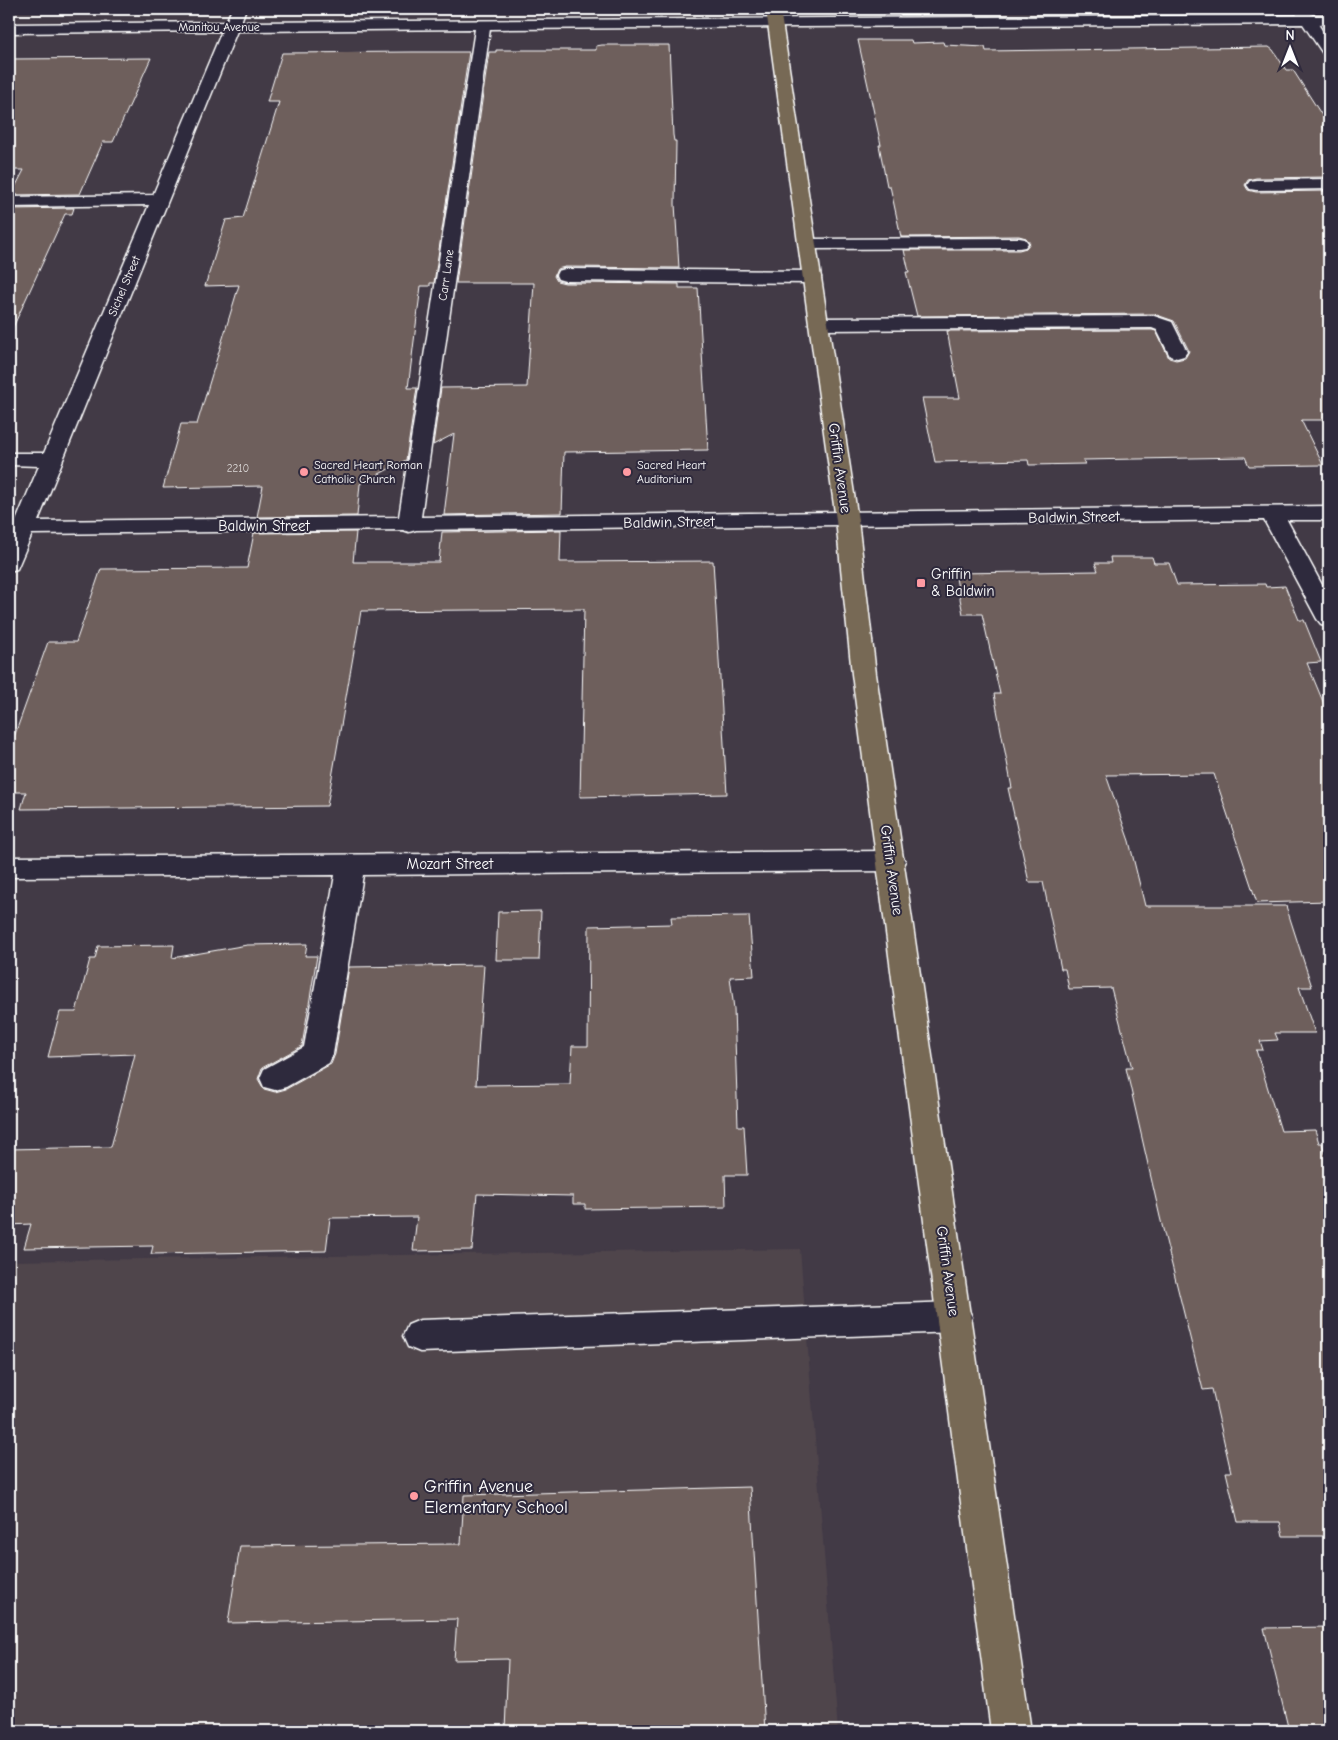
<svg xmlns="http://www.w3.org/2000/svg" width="1338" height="1740" font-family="'Comic Neue',sans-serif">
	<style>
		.built { fill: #4f454c }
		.building { fill: #6e5e5b; stroke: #fff }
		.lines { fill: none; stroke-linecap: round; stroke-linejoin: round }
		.minor-casing { stroke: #fff; stroke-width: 3 }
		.major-casing { stroke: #fff; stroke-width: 3 }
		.minor { fill: #2f2a3d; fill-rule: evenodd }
		.major { fill: #776954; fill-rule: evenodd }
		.poi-dot { fill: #ff9aa2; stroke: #2f2a3d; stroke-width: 2 }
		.labels { text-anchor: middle; stroke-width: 4; stroke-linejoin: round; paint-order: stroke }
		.far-number-label { font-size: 11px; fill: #dbd7d6 }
		.far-street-label { font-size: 12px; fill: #fff; stroke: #2f2a3d }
		.far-poi-label { font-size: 12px; fill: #fff; stroke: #2f2a3d; text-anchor: start }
		.street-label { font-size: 15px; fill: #fff; stroke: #2f2a3d }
		.poi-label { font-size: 15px; fill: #fff; stroke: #2f2a3d; text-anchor: start }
		.near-poi-label { font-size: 18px; fill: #fff; stroke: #2f2a3d; text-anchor: start }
	</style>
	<rect width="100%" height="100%" fill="#423a46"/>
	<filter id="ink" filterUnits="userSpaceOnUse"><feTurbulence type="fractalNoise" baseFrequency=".02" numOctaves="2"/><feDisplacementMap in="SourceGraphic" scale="10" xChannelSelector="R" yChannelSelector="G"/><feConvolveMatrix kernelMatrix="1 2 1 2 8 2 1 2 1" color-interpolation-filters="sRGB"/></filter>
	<g filter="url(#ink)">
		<!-- built -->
		<path class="built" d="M800 1249 838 1731H9V1261Z"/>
		<!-- building -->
		<path class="building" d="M858 40H911L912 43 943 42 944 45 985 47 986 51 1269 47 1273 50 1286 70H1293L1328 125H1322L1329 136V177L1256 178 1248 180 1245 185 1248 190 1256 192 1329 191V420H1301L1323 465 1249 466 1245 457 1083 460 1085 464 1029 465 1028 460 935 462 922 398H960L947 331 1152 330 1156 331 1169 358 1176 360 1185 358 1189 351 1174 321 1154 314 917 316 906 272H909L904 250H1019L1026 248 1030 243 1026 238 1019 236 901 237 890 186H887L879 145H881Z
			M602 45H669L673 135 674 141H676L675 204 679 268 565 267 557 269 554 276 557 281 565 283 679 284V288H698L708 450 564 452 562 513 444 515 454 434 433 445 441 388 527 387 534 283H456L489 52H496V50H596V46Z
			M412 52H469L434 283H430V286H421L408 388H417L406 460 360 484 357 516 257 517 263 486 163 488 181 424H197L239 285 205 286 226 220 243 218 279 102H267L282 53Z
			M151 58 113 142H103L80 194 11 195 24 170H9V59Z
			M74 208 72 214H65L9 336V209Z
			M561 530 560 562 713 561 727 794 580 797 584 609 361 611 327 806 21 809 26 792H9V751L48 642H76L101 569 247 568 254 533 356 532 353 562H439L442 532Z
			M1110 557H1152L1154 563H1169L1177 585 1265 584 1266 587 1285 586 1299 620H1304L1321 662 1307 663 1329 716V901L1257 903 1214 774 1106 775 1129 841 1145 906H1286L1312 987H1299L1315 1033H1275L1278 1040 1260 1041 1263 1050H1256L1281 1131 1315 1130 1319 1143H1322L1329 1166V1536H1283L1280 1522H1238L1226 1472H1231L1212 1389 1203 1390 1160 1217 1126 1068H1132L1111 988 1069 989 1065 969H1061L1043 882H1029L1018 833 1008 788H1012L994 694H1000L982 614H963L955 573 1098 571 1095 563H1111Z
			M541 911 539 960H496L498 912Z
			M749 916 754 976 730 977 734 1009 738 1126H744L747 1175H725L726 1207 585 1209V1204H573V1196L477 1194 472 1250 413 1251 417 1217 330 1218 326 1251 210 1253 151 1254 153 1246 24 1248 31 1224 9 1225V1149L111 1147 135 1054 48 1057 60 1012H76L90 959H95L98 946 174 945 172 958 247 945 307 944 305 956H317L302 1046 262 1068 258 1079 264 1089 275 1092 286 1089 331 1064 335 1054 349 967 484 965 476 1085 570 1084 572 1046H588L589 926 672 924 671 917Z
			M750 1487 765 1731H505L508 1659 454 1660 457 1619 228 1623 240 1546 461 1544 464 1495Z
			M1329 1627V1731H1289L1264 1628Z"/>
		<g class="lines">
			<defs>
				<path id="minor" d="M232 9H244L245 11 241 22 1297 15 1294 9H1308L1312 15H1329V23L1318 24 1329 41V57L1324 55 1303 24 490 29 421 517 1329 506V520H1287L1329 598V626L1321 624 1317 619 1264 520 416 530 409 532 403 530 32 534 17 569 9 571V521H16L39 466 9 465V453H44L149 205 9 207V197L153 195 222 31 9 33V24L226 22ZM475 29 399 517 38 521 237 31Z
					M1329 179V189L1256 190 1250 189 1247 185 1250 181 1256 180Z
					M1019 238 1025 239 1028 243 1025 247 1019 248 808 249 802 248 799 244 802 240 808 239Z
					M565 269 812 271 819 273 821 277 819 281 812 283 565 281 558 279 556 275 558 271Z
					M1154 316 1172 322 1187 352 1184 356 1177 358 1170 356 1157 330 1152 328 819 330 812 328 809 324 812 320 819 318Z
					M891 851 901 854 905 861 901 868 891 871 363 875 333 1054 329 1063 286 1087 275 1090 264 1087 260 1078 264 1069 304 1047 335 875 9 877V857Z
					M955 1302 967 1306 972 1317 967 1328 955 1332 420 1352 408 1347 403 1336 408 1325 420 1320Z"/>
				<path id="major" d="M766 9H780L858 520 876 674 1031 1731H991L852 674 836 520Z"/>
			</defs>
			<!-- minor casing -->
			<use href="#minor" class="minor-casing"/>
			<!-- major casing -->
			<use href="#major" class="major-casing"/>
			<!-- minor -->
			<use href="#minor" class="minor"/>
			<!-- major -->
			<use href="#major" class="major"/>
		</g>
	</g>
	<!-- markers -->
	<g class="poi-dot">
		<circle cx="304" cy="472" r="5"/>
		<circle cx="627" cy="472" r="5"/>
		<rect x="916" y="578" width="10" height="10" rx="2.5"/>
		<circle cx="414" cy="1496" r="5"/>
	</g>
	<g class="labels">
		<!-- far-number labels -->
		<g class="far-number-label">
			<text x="238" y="472">2210</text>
		</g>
		<!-- far-street labels -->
		<g class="far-street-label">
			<text x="219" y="31">Manitou Avenue</text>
			<text transform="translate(446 275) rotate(-82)" y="4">Carr Lane</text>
			<text transform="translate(124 286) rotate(-67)" y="4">Sichel Street</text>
		</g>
		<!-- far-poi labels -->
		<g class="far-poi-label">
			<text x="314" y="469">Sacred Heart Roman<tspan x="314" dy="14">Catholic Church</tspan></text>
			<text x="637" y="469">Sacred Heart<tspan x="637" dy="14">Auditorium</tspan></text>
		</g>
		<!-- street labels -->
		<g class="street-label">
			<text transform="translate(840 468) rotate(82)" y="5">Griffin Avenue</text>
			<text transform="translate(1074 517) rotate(-1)" y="5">Baldwin Street</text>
			<text transform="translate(669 522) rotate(-1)" y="5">Baldwin Street</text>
			<text x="264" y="531">Baldwin Street</text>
			<text x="450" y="869">Mozart Street</text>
			<text transform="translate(892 870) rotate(82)" y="5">Griffin Avenue</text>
			<text transform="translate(948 1271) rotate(82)" y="5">Griffin Avenue</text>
		</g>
		<!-- poi labels -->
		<g class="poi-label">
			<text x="931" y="579">Griffin<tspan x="931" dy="17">&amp; Baldwin</tspan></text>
		</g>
		<!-- near-poi labels -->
		<g class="near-poi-label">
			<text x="424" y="1492">Griffin Avenue<tspan x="424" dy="21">Elementary School</tspan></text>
		</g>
	</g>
	<!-- margin -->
	<rect width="1338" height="1740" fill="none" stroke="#2f2a3d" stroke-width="30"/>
	<rect x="15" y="15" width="1308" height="1710" fill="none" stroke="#fff" stroke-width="2" filter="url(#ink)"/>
	<!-- north arrow -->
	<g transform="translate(1290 48)" stroke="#2f2a3d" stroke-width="4" paint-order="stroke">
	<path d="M0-4L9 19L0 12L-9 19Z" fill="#ffffff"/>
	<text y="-8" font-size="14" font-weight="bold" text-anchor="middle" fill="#ffffff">N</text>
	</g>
</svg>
